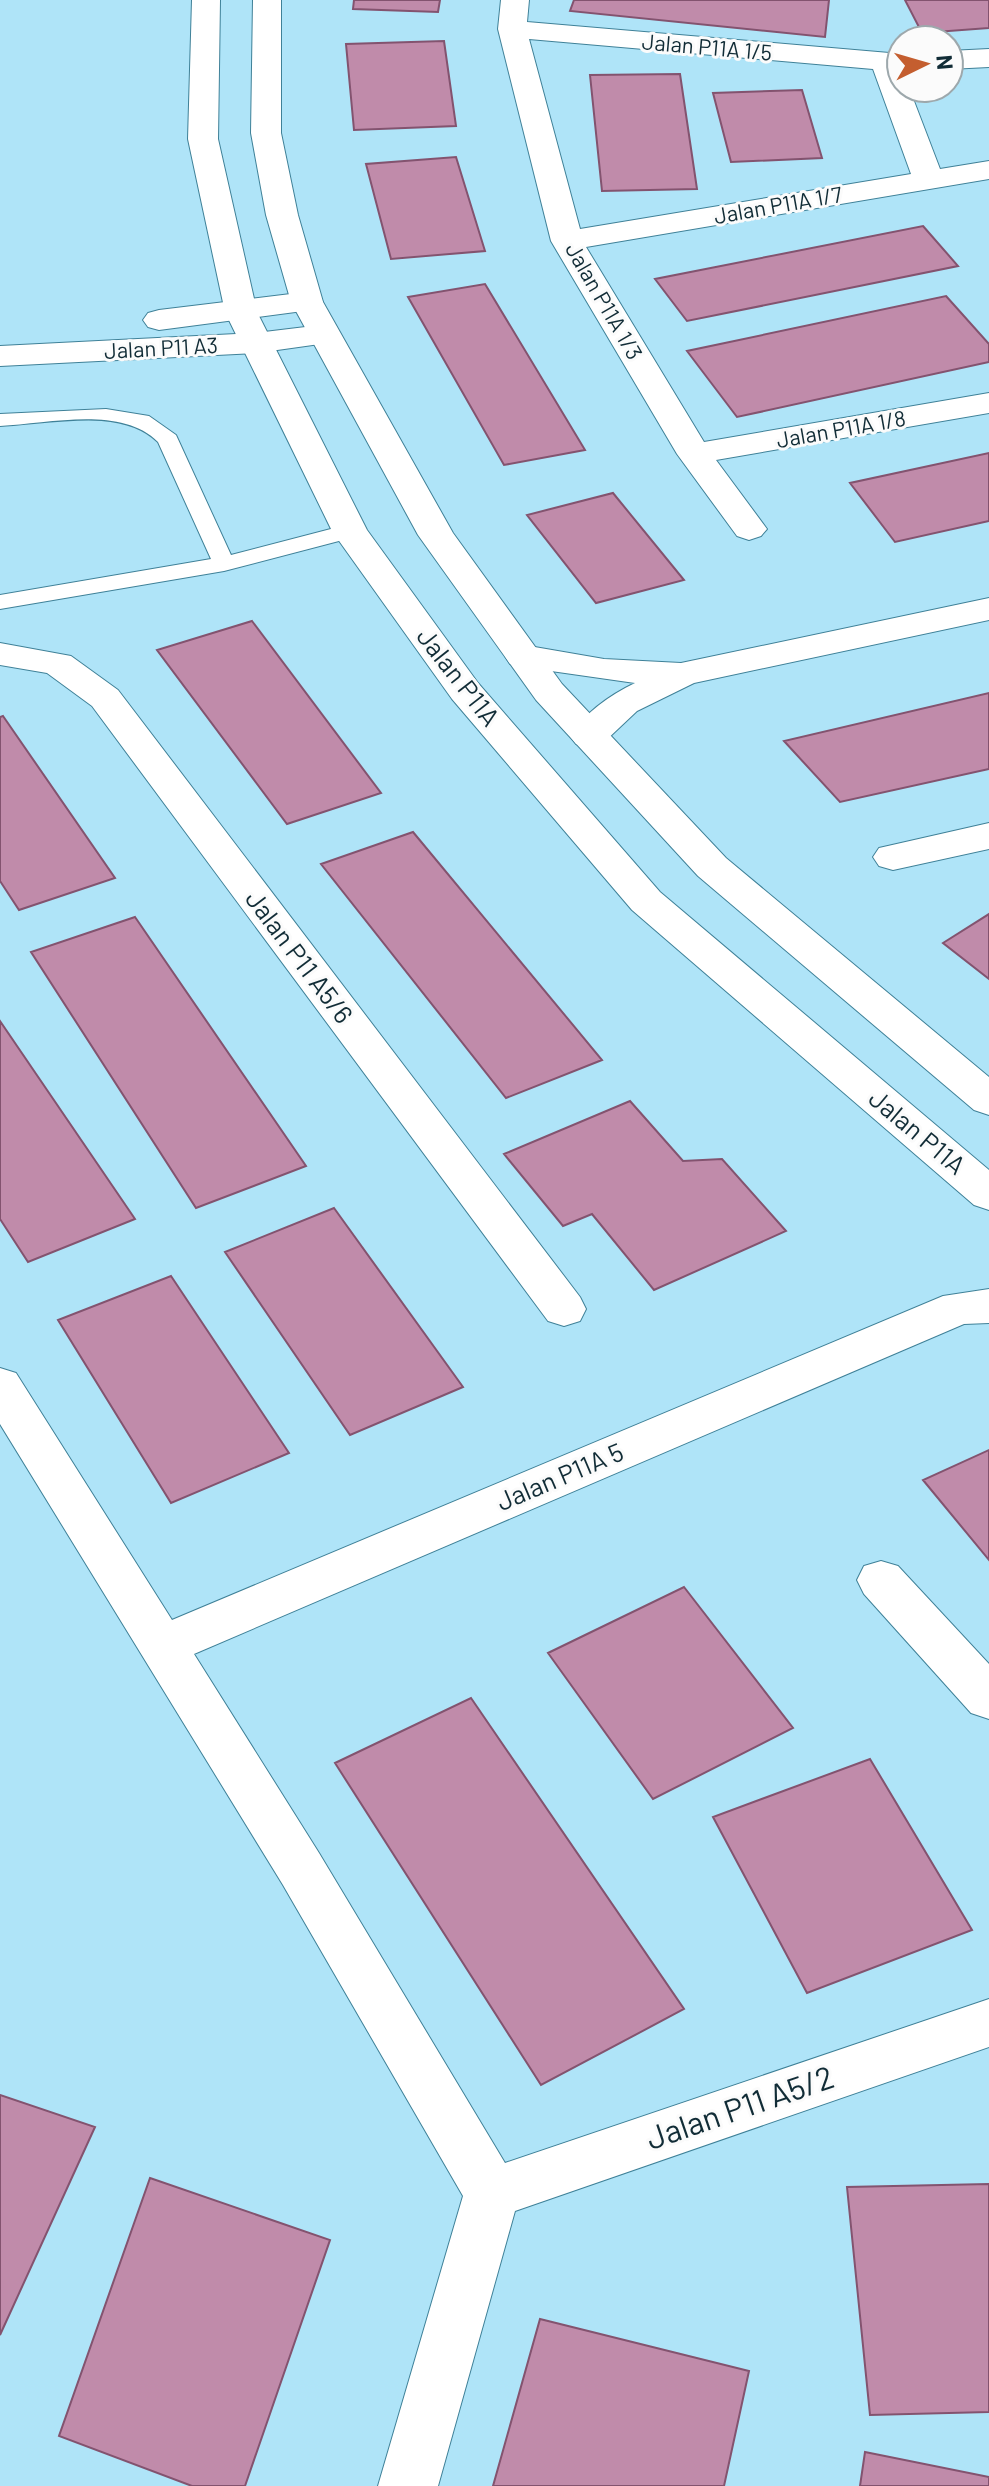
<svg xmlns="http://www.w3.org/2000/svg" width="989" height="2486" font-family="Barlow,sans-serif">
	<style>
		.building { fill: #c08baa; stroke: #83536f; stroke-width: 2 }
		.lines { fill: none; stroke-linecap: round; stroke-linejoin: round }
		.service-casing { stroke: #3f8198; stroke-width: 2 }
		.minor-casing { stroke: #3f8198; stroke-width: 2 }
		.tertiary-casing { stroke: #3f8198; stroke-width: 2 }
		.service { fill: #fff; fill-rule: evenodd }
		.minor { fill: #fff; fill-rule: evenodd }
		.tertiary { fill: #fff; fill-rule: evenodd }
		.labels { text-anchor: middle; stroke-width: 6; stroke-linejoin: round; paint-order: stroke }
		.far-street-label { font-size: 22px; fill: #112c36; stroke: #fbfbfb }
		.street-label { font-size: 26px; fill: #112c36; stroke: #fbfbfb }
		.near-street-label { font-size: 32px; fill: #112c36; stroke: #fbfbfb }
	</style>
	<rect width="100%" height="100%" fill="#afe4f8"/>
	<!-- building -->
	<path class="building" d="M354 0H440L438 12 353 9Z
		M574 0H829L825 37 570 11Z
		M905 0H989V28L922 33Z
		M444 41 456 126 354 130 346 44Z
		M680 74 697 189 602 191 590 75Z
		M802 90 822 158 731 162 713 93Z
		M456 157 485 251 391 259 366 164Z
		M923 226 958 266 687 321 655 279Z
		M485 284 585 450 504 465 408 297Z
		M946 296 989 344V362L737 417 687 351Z
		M989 453V521L895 542 850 483Z
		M613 493 684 580 596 603 527 515Z
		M252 621 381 793 287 824 157 650Z
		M989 693V769L840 802 784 741Z
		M3 716 115 878 19 910 0 881V717Z
		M413 832 602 1060 506 1098 321 864Z
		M989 914V979L943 943Z
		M135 917 306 1166 196 1208 31 952Z
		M0 1021 135 1219 28 1262 0 1219Z
		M630 1101 683 1161 722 1159 786 1231 654 1290 592 1214 563 1226 504 1154Z
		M334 1208 463 1387 350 1435 225 1252Z
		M171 1276 289 1453 171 1503 58 1320Z
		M989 1450V1560L923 1480Z
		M684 1587 793 1728 653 1799 548 1653Z
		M471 1698 684 2009 541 2085 335 1763Z
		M870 1759 972 1930 807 1993 713 1817Z
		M0 2095 95 2127 0 2335Z
		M150 2178 330 2240 245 2486H192L59 2436Z
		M989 2184V2412L870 2415 847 2187Z
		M540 2319 749 2371 724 2486H493Z
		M865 2452 989 2477V2486H860Z"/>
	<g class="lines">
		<defs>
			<path id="service" d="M106 409 149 416 176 435 231 555 350 524 361 531 358 536 224 571 0 609V595L211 559 158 442C121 405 48 424 0 426V414Z"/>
			<path id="minor" d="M501 0H529L527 22 901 54V88H909L940 169 989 161V179L586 247 704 442 989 393V413L716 460 767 529 761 536 749 540 737 536 677 454 551 241 498 29ZM529 39 873 69 911 174 580 229Z
				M989 49V67L949 69V51Z
				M307 292 318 295 323 302 318 309 159 330 148 327 143 320 148 313 159 310Z
				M322 325 334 328 338 335 334 342 256 353 0 366V346L256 333Z
				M989 598V620L694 683 637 711 602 744 589 748 576 744 570 736C586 712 610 695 635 683L523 667 510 664 505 656 510 648 523 645 604 659 681 663Z
				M0 643 71 656 118 690 580 1297 586 1309 580 1321 564 1326 548 1321 92 706 47 673 0 665Z
				M989 823V849L893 870 879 866 873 857 879 848Z
				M989 1289V1323L964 1324 194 1654 319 1853 505 2163 989 1999V2047L515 2211 438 2486H378L463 2196 283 1885 0 1424V1368L16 1373 172 1620 943 1296Z
				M881 1561 898 1566 989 1664V1719L971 1713 864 1594 857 1580 864 1566Z"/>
			<path id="tertiary" d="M192 0H220L218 139 257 312 367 530 478 683 660 892 989 1170V1210L974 1205 632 910 452 699 332 531 225 312 188 139Z
				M253 0H281V133L298 215 323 302 453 533 562 684 726 858 989 1077V1115L974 1110 698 876 536 700 418 535 291 302 266 215 251 133Z"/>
		</defs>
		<!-- service casing -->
		<use href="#service" class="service-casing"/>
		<!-- minor casing -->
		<use href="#minor" class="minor-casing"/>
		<!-- tertiary casing -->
		<use href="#tertiary" class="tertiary-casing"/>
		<!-- service -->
		<use href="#service" class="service"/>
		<!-- minor -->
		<use href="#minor" class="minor"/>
		<!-- tertiary -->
		<use href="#tertiary" class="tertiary"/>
	</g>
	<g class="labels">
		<!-- far-street labels -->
		<g class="far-street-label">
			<text transform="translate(707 47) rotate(5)" y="8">Jalan P11A 1/5</text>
			<text transform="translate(778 205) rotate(-10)" y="8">Jalan P11A 1/7</text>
			<text transform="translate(604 301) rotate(60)" y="8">Jalan P11A 1/3</text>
			<text transform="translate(161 348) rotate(-3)" y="8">Jalan P11 A3</text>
			<text transform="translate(841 429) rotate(-10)" y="8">Jalan P11A 1/8</text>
		</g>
		<!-- street labels -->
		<g class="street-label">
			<text transform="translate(458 677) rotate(52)" y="9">Jalan P11A</text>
			<text transform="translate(299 957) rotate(53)" y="9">Jalan P11 A5/6</text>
			<text transform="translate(917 1132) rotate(40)" y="9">Jalan P11A</text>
			<text transform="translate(560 1477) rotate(-23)" y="9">Jalan P11A 5</text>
		</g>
		<!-- near-street labels -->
		<g class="near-street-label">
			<text transform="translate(740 2108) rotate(-19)" y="11">Jalan P11 A5/2</text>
		</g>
	</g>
	<!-- north arrow -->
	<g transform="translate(925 64) rotate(85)"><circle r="38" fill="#fbfbfb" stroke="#9da8ac" stroke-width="2"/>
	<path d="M0-6L14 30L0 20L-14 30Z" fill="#c45e2f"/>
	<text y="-12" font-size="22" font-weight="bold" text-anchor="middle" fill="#112c36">N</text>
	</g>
</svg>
